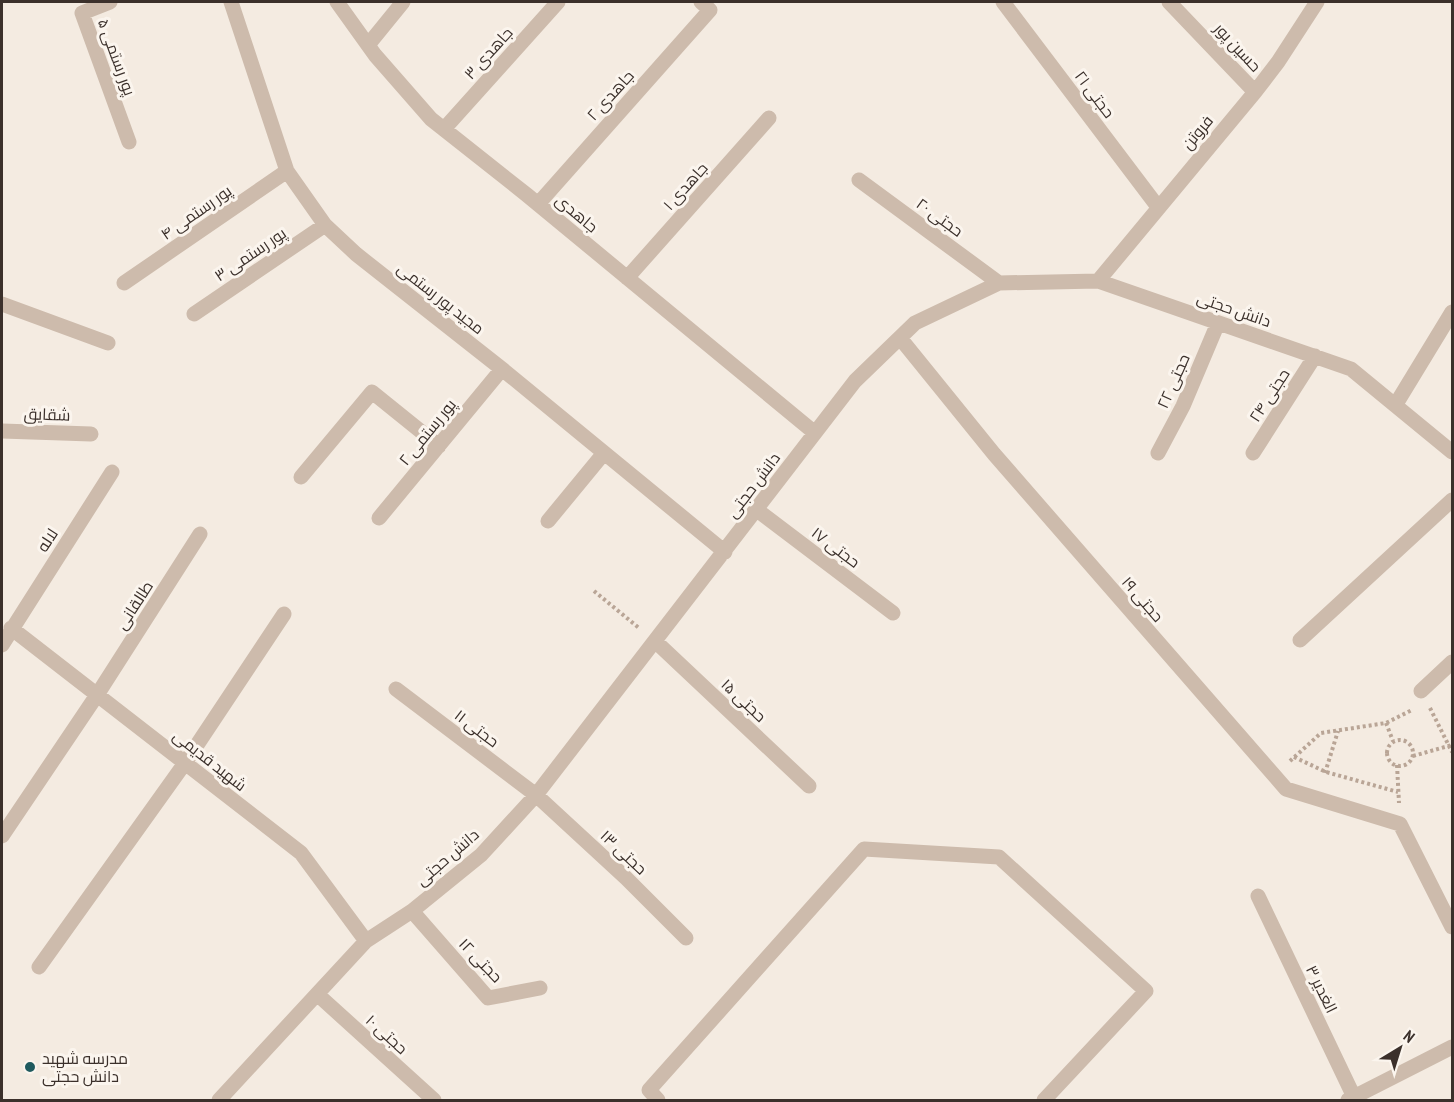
<svg xmlns="http://www.w3.org/2000/svg" width="1454" height="1102" font-family="'PT Sans Narrow',Cairo,sans-serif">
	<style>
		.lines { fill: none; stroke-linecap: round; stroke-linejoin: round }
		.path { stroke: #b9a596; stroke-width: 4; stroke-dasharray: 3 3; stroke-linecap: butt }
		.minor { stroke: #cdbbac; stroke-width: 15 }
		.poi-dot { fill: #1f5a5e; stroke: #fbf5ee; stroke-width: 2 }
		.labels { text-anchor: middle; stroke-width: 6; stroke-linejoin: round; paint-order: stroke }
		.street-label { font-size: 16px; fill: #3b302b; stroke: #fbf5ee }
		.poi-label { font-size: 16px; fill: #3b302b; stroke: #fbf5ee; text-anchor: start }
	</style>
	<rect width="100%" height="100%" fill="#f4ebe1"/>
	<g class="lines">
		<!-- path -->
		<path class="path" d="M594 591 639 628
			M1430 708 1452 752
			M1386 723 1393 741
			M1387 753a13 13 0 1 1 26 0a13 13 0 1 1-26 0Z
			M1413 756 1452 745
			M1294 757 1326 772 1398 792
			M1290 761 1321 733 1386 723 1412 710
			M1397 765 1399 803
			M1325 773 1338 731"/>
		<!-- minor -->
		<path class="minor" d="M110 2 82 13 129 142
			M231 2 287 171 325 225 356 254 502 369 725 552
			M337 2 375 55 431 119 527 195 815 433
			M1003 2 1158 207
			M1169 2 1255 92
			M368 45 403 2
			M444 129 558 2
			M859 180 999 283
			M538 204 710 10 701 2
			M627 278 769 118
			M1098 281 1255 92 1278 62 1317 2
			M124 283 287 171
			M2 304 108 343
			M194 314 325 225
			M900 338 994 454 1286 789 1400 824 1452 927
			M1396 404 1452 312
			M2 431 91 434
			M1158 453 1183 406 1218 323
			M1253 453 1315 356
			M301 477 372 392 439 446
			M757 510 893 613
			M379 518 502 369
			M548 521 604 453
			M11 628 301 853 366 941
			M1300 640 1452 500
			M655 641 809 786
			M2 645 112 472
			M396 689 536 795 626 878 686 938
			M1421 691 1452 662
			M2 836 97 695 200 534
			M1258 896 1354 1097
			M412 911 488 998 540 988
			M39 967 185 763 284 614
			M317 994 434 1100
			M219 1100 366 941 412 911 481 855 536 795 855 381 915 323 999 283 1098 281 1351 369 1452 452
			M658 1100 649 1090 864 849 999 857 1146 991 1044 1100
			M1348 1100 1452 1047"/>
	</g>
	<!-- markers -->
	<circle class="poi-dot" cx="30" cy="1067" r="6"/>
	<g class="labels">
		<!-- street labels -->
		<g class="street-label">
			<text transform="translate(1238 47) rotate(47)" y="6">حسین پور</text>
			<text transform="translate(488 53) rotate(-48)" y="6">جاهدی ۳</text>
			<text transform="translate(117 57) rotate(70)" y="6">پور رستمی ۵</text>
			<text transform="translate(1095 94) rotate(53)" y="6">حجتی ۲۱</text>
			<text transform="translate(610 95) rotate(-48)" y="6">جاهدی ۲</text>
			<text transform="translate(1197 132) rotate(-50)" y="6">فروتن</text>
			<text transform="translate(685 186) rotate(-48)" y="6">جاهدی ۱</text>
			<text transform="translate(196 212) rotate(-35)" y="6">پور رستمی ۴</text>
			<text transform="translate(577 213) rotate(40)" y="6">جاهدی</text>
			<text transform="translate(940 217) rotate(36)" y="6">حجتی ۲۰</text>
			<text transform="translate(250 254) rotate(-34)" y="6">پور رستمی ۳</text>
			<text transform="translate(441 298) rotate(38)" y="6">مجید پور رستمی</text>
			<text transform="translate(1234 309) rotate(19)" y="6">دانش حجتی</text>
			<text transform="translate(1173 381) rotate(-66)" y="6">حجتی ۲۲</text>
			<text transform="translate(1269 395) rotate(-57)" y="6">حجتی ۲۴</text>
			<text transform="translate(47 414) rotate(2)" y="6">شقایق</text>
			<text transform="translate(427 432) rotate(-51)" y="6">پور رستمی ۲</text>
			<text transform="translate(753 485) rotate(-53)" y="6">دانش حجتی</text>
			<text transform="translate(47 540) rotate(-57)" y="6">لاله</text>
			<text transform="translate(836 547) rotate(37)" y="6">حجتی ۱۷</text>
			<text transform="translate(1143 599) rotate(49)" y="6">حجتی ۱۹</text>
			<text transform="translate(134 605) rotate(-57)" y="6">طالقانی</text>
			<text transform="translate(744 700) rotate(43)" y="6">حجتی ۱۵</text>
			<text transform="translate(477 728) rotate(37)" y="6">حجتی ۱۱</text>
			<text transform="translate(210 760) rotate(38)" y="6">شهید قدیمی</text>
			<text transform="translate(624 852) rotate(43)" y="6">حجتی ۱۳</text>
			<text transform="translate(447 857) rotate(-41)" y="6">دانش حجتی</text>
			<text transform="translate(481 960) rotate(46)" y="6">حجتی ۱۲</text>
			<text transform="translate(1322 989) rotate(64)" y="6">الغدیر ۳</text>
			<text transform="translate(387 1034) rotate(42)" y="6">حجتی ۱۰</text>
		</g>
		<!-- poi labels -->
		<g class="poi-label">
			<text x="42" y="1064">مدرسه شهید<tspan x="42" dy="18">دانش حجتی</tspan></text>
		</g>
	</g>
	<!-- border -->
	<rect width="1454" height="1102" fill="none" stroke="#3b302b" stroke-width="6"/>
	<!-- north arrow -->
	<g transform="translate(1400 1048) rotate(38)" stroke="#fbf5ee" stroke-width="4.5" paint-order="stroke">
	<path d="M0-4.5L10 22L0 15L-10 22Z" fill="#3b302b"/>
	<text y="-9" font-size="16" font-weight="bold" text-anchor="middle" fill="#3b302b">N</text>
	</g>
</svg>
